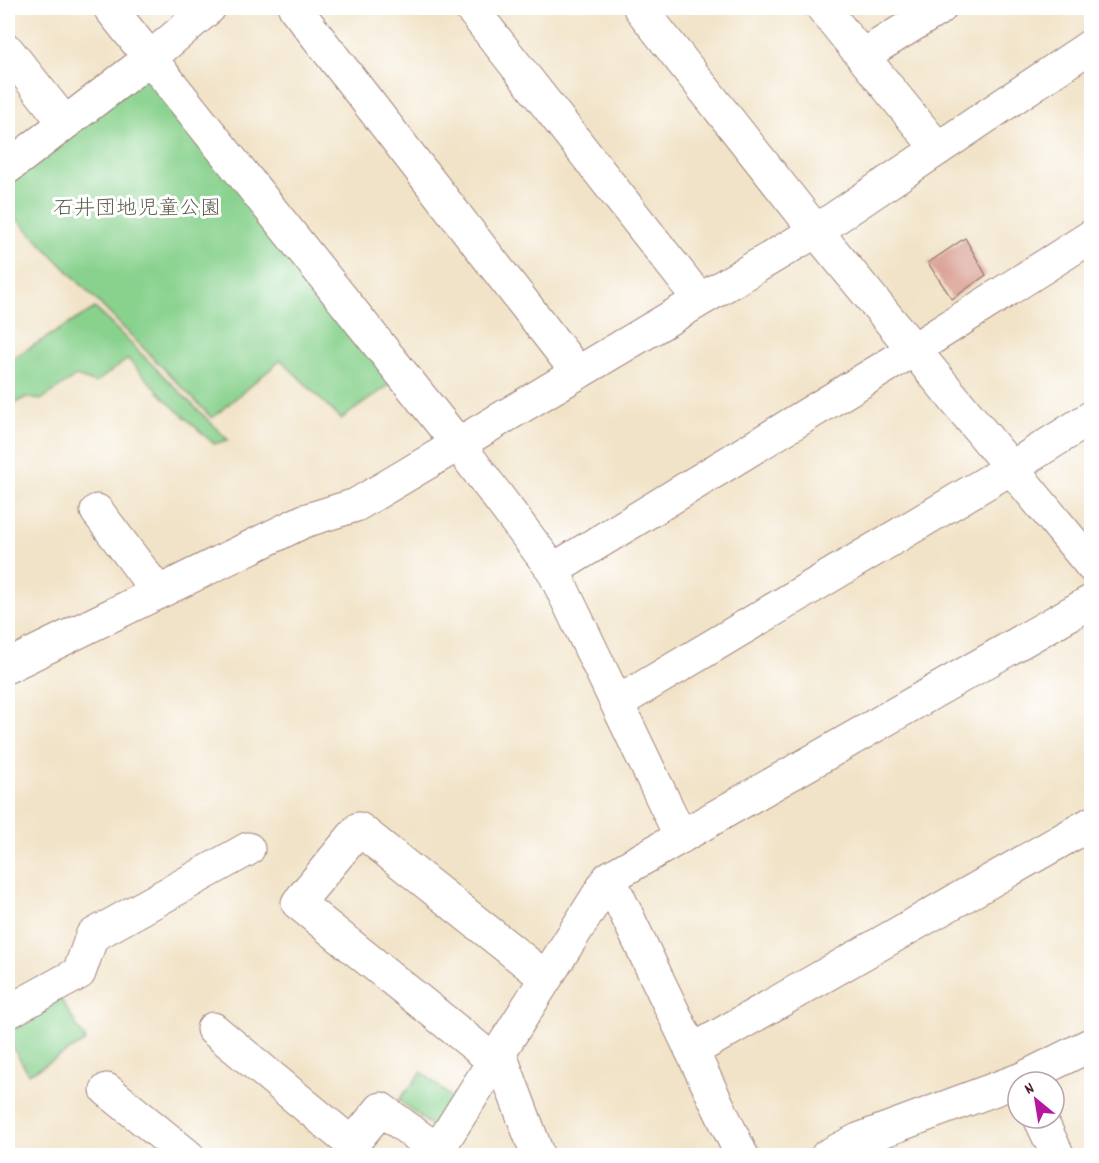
<svg xmlns="http://www.w3.org/2000/svg" width="1099" height="1163" font-family="Dekko,'Klee One',sans-serif">
	<style>
		.green { fill: #89d28e; stroke: #6a785c; stroke-width: 1.5 }
		.building { fill: #dba499 }
		.lines { fill: none; stroke-linecap: round; stroke-linejoin: round }
		.minor-casing { stroke: #9e8179; stroke-width: 35 }
		.minor { stroke: #fff; stroke-width: 33 }
		.labels { text-anchor: middle; stroke-width: 6; stroke-linejoin: round; paint-order: stroke }
		.park-label { font-size: 21px; fill: #605e4e; stroke: #fff }
	</style>
	<rect width="100%" height="100%" fill="#fff"/>
	<filter id="ink" filterUnits="userSpaceOnUse"><feTurbulence type="fractalNoise" baseFrequency=".0167" numOctaves="2"/><feDisplacementMap in="SourceGraphic" scale="12" xChannelSelector="R" yChannelSelector="G"/><feConvolveMatrix kernelMatrix="1 2 1 2 8 2 1 2 1" color-interpolation-filters="sRGB"/></filter>
	<filter id="wash" filterUnits="userSpaceOnUse"><feTurbulence type="fractalNoise" baseFrequency=".008" numOctaves="4" result="noise"/><feDisplacementMap in="SourceGraphic" scale="24" xChannelSelector="R" yChannelSelector="G"/><feGaussianBlur stdDeviation="1.35" result="paint"/><feColorMatrix in="noise" values="0 0 0 0 0 0 0 0 0 0 0 0 0 0 0 0 0 1.4 0 .05"/><feComposite in="paint" operator="in"/></filter>
	<g filter="url(#wash)">
		<rect width="100%" height="100%" fill="#f1e3c7"/>
		<!-- green -->
		<path class="green" d="M144 78 158 79 396 380 341 419 281 360 212 418 8 210V185Z
			M95 308 228 440 214 444 169 403 128 359 95 383 76 376 41 400 26 397 8 408V361Z
			M57 993 86 1041 29 1074 8 1040V1021Z
			M422 1072 461 1106 448 1125 431 1126 399 1100Z"/>
		<g id="blocks">
			<!-- building -->
			<path class="building" d="M965 238 986 275 952 299 928 263Z"/>
		</g>
	</g>
	<g filter="url(#ink)">
		<use href="#blocks" fill-opacity="0" stroke="#9e8179" stroke-width="1.5"/>
		<g class="lines">
			<defs>
				<path id="minor" d="M110 8 458 444 553 570 681 837
					M295 8 578 373
					M471 8 700 300
					M640 8 816 231 1092 566
					M823 8 938 149
					M8 51 65 123
					M862 56 940 8
					M8 167 150 58 209 8
					M97 511 158 592
					M553 570 913 350 1092 236
					M8 666 304 521 356 505 816 231 1092 45
					M617 703 1011 468 1092 417
					M609 878 742 1156
					M8 1012 79 973 92 936 248 849
					M213 1029 352 1144 381 1109 437 1150
					M692 1051 1092 823
					M499 1052 538 1156
					M494 1061 298 903 359 829 546 978
					M107 1090 188 1156
					M1040 1118 1058 1156
					M434 1156 609 878 1092 601
					M827 1156 858 1140 1022 1079 1092 1044"/>
			</defs>
			<!-- minor casing -->
			<use href="#minor" class="minor-casing"/>
			<!-- minor -->
			<use href="#minor" class="minor"/>
		</g>
	</g>
	<g class="labels">
		<!-- park labels -->
		<g class="park-label">
			<text x="137" y="214">石井団地児童公園</text>
		</g>
	</g>
	<!-- margin -->
	<rect width="1099" height="1163" fill="none" stroke="#fff" stroke-width="30"/>
	<!-- north arrow -->
	<g transform="translate(1036 1100) rotate(330)"><circle r="28" fill="#ffffff" stroke="#b7a5aa" stroke-width="1.5"/>
	<path d="M0-4.5L10 22L0 15L-10 22Z" fill="#b5179e"/>
	<text y="-9" font-size="16" font-weight="bold" text-anchor="middle" fill="#4a1f2b">N</text>
	</g>
</svg>
